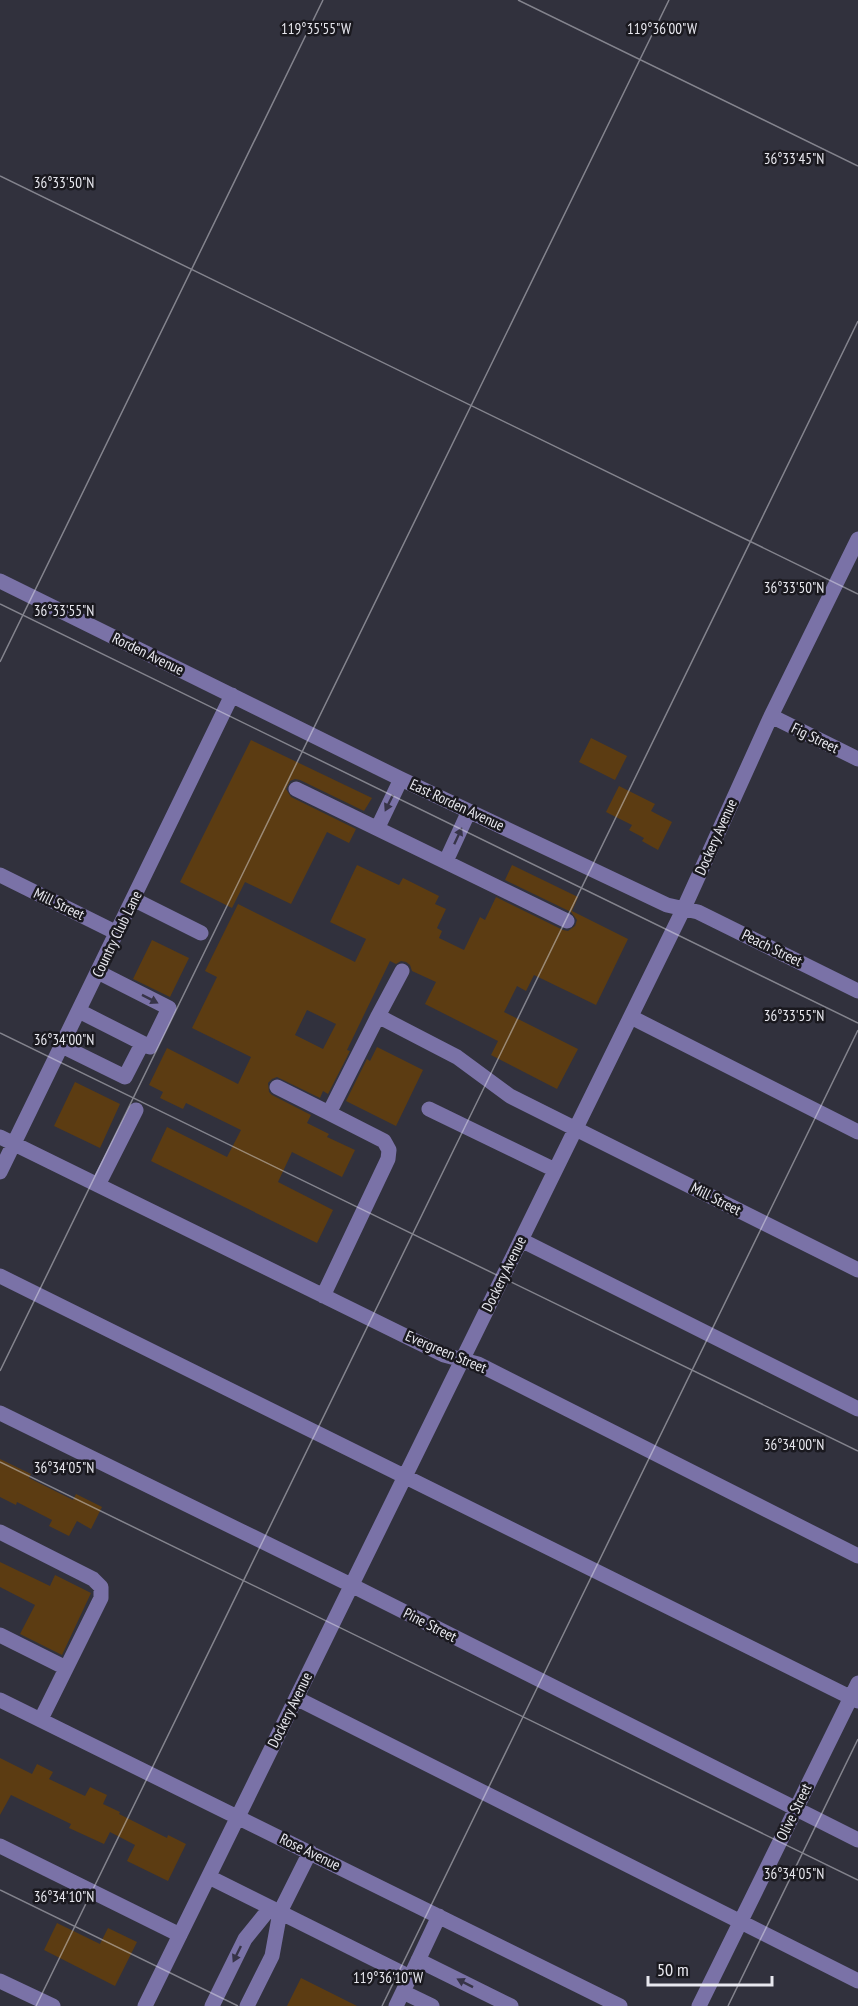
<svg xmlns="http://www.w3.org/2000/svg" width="858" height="2006" font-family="'PT Sans Narrow',sans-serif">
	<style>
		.building { fill: #5c3c12; fill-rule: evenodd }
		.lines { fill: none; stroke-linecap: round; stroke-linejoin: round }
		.minor { stroke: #7a72a7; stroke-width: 15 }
		.oneway { fill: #373448 }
		.ticks { fill: none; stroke: #e8e8ef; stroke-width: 1.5; stroke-opacity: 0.45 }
		.labels { text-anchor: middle; stroke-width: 5; stroke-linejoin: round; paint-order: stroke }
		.street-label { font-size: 15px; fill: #e8e8ef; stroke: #1a191f }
		.ticks-label { font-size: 15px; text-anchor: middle; fill: #e8e8ef; stroke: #1a191f; stroke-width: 5; stroke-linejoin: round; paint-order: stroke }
	</style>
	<rect width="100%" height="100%" fill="#31313d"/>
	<!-- building -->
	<path class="building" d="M591 738 627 756 615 780 579 762Z
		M251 740 372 798 364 811 300 780 295 779 290 781 286 789 291 797 356 829 349 843 327 832 291 904 245 882 232 908 180 882Z
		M619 786 655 804 651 811 672 822 658 850 642 841 644 838 629 830 632 825 606 812Z
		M357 865 399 885 403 878 439 896 435 904 446 909 437 928 442 931 439 938 464 950 480 917 485 920 496 897 563 930 568 931 575 926 577 920 571 912 505 880 512 865 578 897 572 911 628 939 596 1005 534 975 526 991 517 986 504 1012 578 1049 557 1089 491 1055 498 1041 425 1004 436 982 412 971 410 965 406 962 401 961 396 964 390 961 347 1050 350 1051 328 1094 323 1091 320 1098 277 1077 272 1079 268 1083 269 1092 272 1095 311 1115 307 1123 329 1134 327 1137 355 1150 342 1177 292 1152 278 1182 333 1210 317 1243 151 1161 167 1127 227 1157 241 1130 186 1103 183 1109 160 1098 163 1092 149 1085 167 1048 238 1084 251 1057 192 1028 217 977 205 971 238 904 355 962 366 939 330 922ZM307 1010 336 1024 323 1049 295 1035Z
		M152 940 189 958 170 997 133 979Z
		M377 1047 423 1070 396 1126 346 1101 367 1059 370 1061Z
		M75 1082 120 1104 100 1148 54 1126Z
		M0 1459 31 1474 29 1478 73 1500 76 1494 102 1507 91 1529 77 1521 69 1536 49 1526 52 1520 17 1502 16 1505 0 1497Z
		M0 1562 50 1586 55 1575 91 1593 62 1655 20 1634 35 1605 0 1587Z
		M0 1758 32 1774 37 1764 53 1772 49 1779 85 1796 90 1787 107 1795 103 1804 120 1812 119 1814 167 1838 168 1835 186 1844 168 1881 127 1861 135 1845 110 1832 104 1844 69 1828 71 1824 11 1795 0 1815Z
		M57 1923 100 1944 108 1928 137 1942 115 1986 44 1950Z
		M301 1978 357 2006H287Z"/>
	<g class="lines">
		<!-- minor -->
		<path class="minor" d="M0 581 401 779 667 905 698 912 858 991
			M771 716 858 759
			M296 789 567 921
			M378 827 401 779
			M446 861 469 811
			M0 875 117 933
			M133 899 201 933
			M402 971 378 1016 457 1057 510 1096 858 1270
			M79 1011 150 1047 169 1008 98 972
			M631 1017 858 1132
			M62 1046 125 1077 142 1044
			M277 1087 329 1113
			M429 1109 555 1170
			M0 1137 444 1355 478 1364 858 1556
			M0 1172 232 695
			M98 1185 136 1110
			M521 1240 858 1409
			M0 1276 858 1701
			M323 1296 388 1159 389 1150 384 1141 329 1113 378 1016
			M0 1413 351 1585 858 1840
			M0 1532 93 1579 101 1587V1598L41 1719
			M0 1635 66 1668
			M296 1698 858 1981
			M0 1700 620 2006
			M0 1846 180 1935
			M209 1877 410 1977 396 2006
			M418 1960 511 2006
			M414 1969 439 1916
			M0 1981 53 2006
			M403 1992 432 2006
			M145 2006 684 908 771 716 858 539
			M212 2006 245 1939 270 1908
			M247 2006 272 1956 280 1912 310 1852
			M699 2006 858 1683"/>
	</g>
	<!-- one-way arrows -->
	<defs><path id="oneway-solid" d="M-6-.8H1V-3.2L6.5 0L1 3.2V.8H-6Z" transform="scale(1.5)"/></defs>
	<g class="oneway">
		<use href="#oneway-solid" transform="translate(389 803) rotate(116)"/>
		<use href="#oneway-solid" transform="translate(458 836) rotate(-65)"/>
		<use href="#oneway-solid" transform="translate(150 999) rotate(27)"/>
		<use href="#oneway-solid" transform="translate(237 1954) rotate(116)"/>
		<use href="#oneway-solid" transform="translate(465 1983) rotate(-153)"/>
	</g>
	<!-- ticks -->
	<path class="ticks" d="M518 0 858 166M0 176 858 594M0 604 858 1023M0 662 323 0M0 1033 858 1451M0 1371 669 0M0 1462 858 1880M0 1890 238 2006M36 2006 858 321M382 2006 858 1030M728 2006 858 1739"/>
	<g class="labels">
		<!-- street labels -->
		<g class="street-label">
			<text transform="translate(148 654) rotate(26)" y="5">Rorden Avenue</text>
			<text transform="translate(815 738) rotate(26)" y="5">Fig Street</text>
			<text transform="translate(457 805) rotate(25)" y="5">East Rorden Avenue</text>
			<text transform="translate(716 837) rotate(-66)" y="5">Dockery Avenue</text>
			<text transform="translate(59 904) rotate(26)" y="5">Mill Street</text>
			<text transform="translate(117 934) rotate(-64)" y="5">Country Club Lane</text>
			<text transform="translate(772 948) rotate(26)" y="5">Peach Street</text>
			<text transform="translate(716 1199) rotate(27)" y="5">Mill Street</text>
			<text transform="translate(504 1274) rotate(-64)" y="5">Dockery Avenue</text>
			<text transform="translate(446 1352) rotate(23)" y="5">Evergreen Street</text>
			<text transform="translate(430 1625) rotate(27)" y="5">Pine Street</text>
			<text transform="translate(290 1710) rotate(-64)" y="5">Dockery Avenue</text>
			<text transform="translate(794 1812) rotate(-64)" y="5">Olive Street</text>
			<text transform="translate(310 1852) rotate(26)" y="5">Rose Avenue</text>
		</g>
	</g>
	<g class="ticks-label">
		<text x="316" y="34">119°35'55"W</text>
		<text x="662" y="34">119°36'00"W</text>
		<text x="794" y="164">36°33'45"N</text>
		<text x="64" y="188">36°33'50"N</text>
		<text x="794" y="593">36°33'50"N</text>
		<text x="64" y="616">36°33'55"N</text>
		<text x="794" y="1021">36°33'55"N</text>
		<text x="64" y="1045">36°34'00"N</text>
		<text x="794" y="1450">36°34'00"N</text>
		<text x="64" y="1473">36°34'05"N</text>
		<text x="794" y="1879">36°34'05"N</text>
		<text x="64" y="1902">36°34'10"N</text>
		<text x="388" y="1983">119°36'10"W</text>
	</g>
	<!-- scale -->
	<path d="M648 1976v9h124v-9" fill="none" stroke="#e8e8ef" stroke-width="3"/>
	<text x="657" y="1976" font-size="18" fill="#e8e8ef" stroke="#1a191f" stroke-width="4.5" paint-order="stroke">50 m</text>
</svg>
